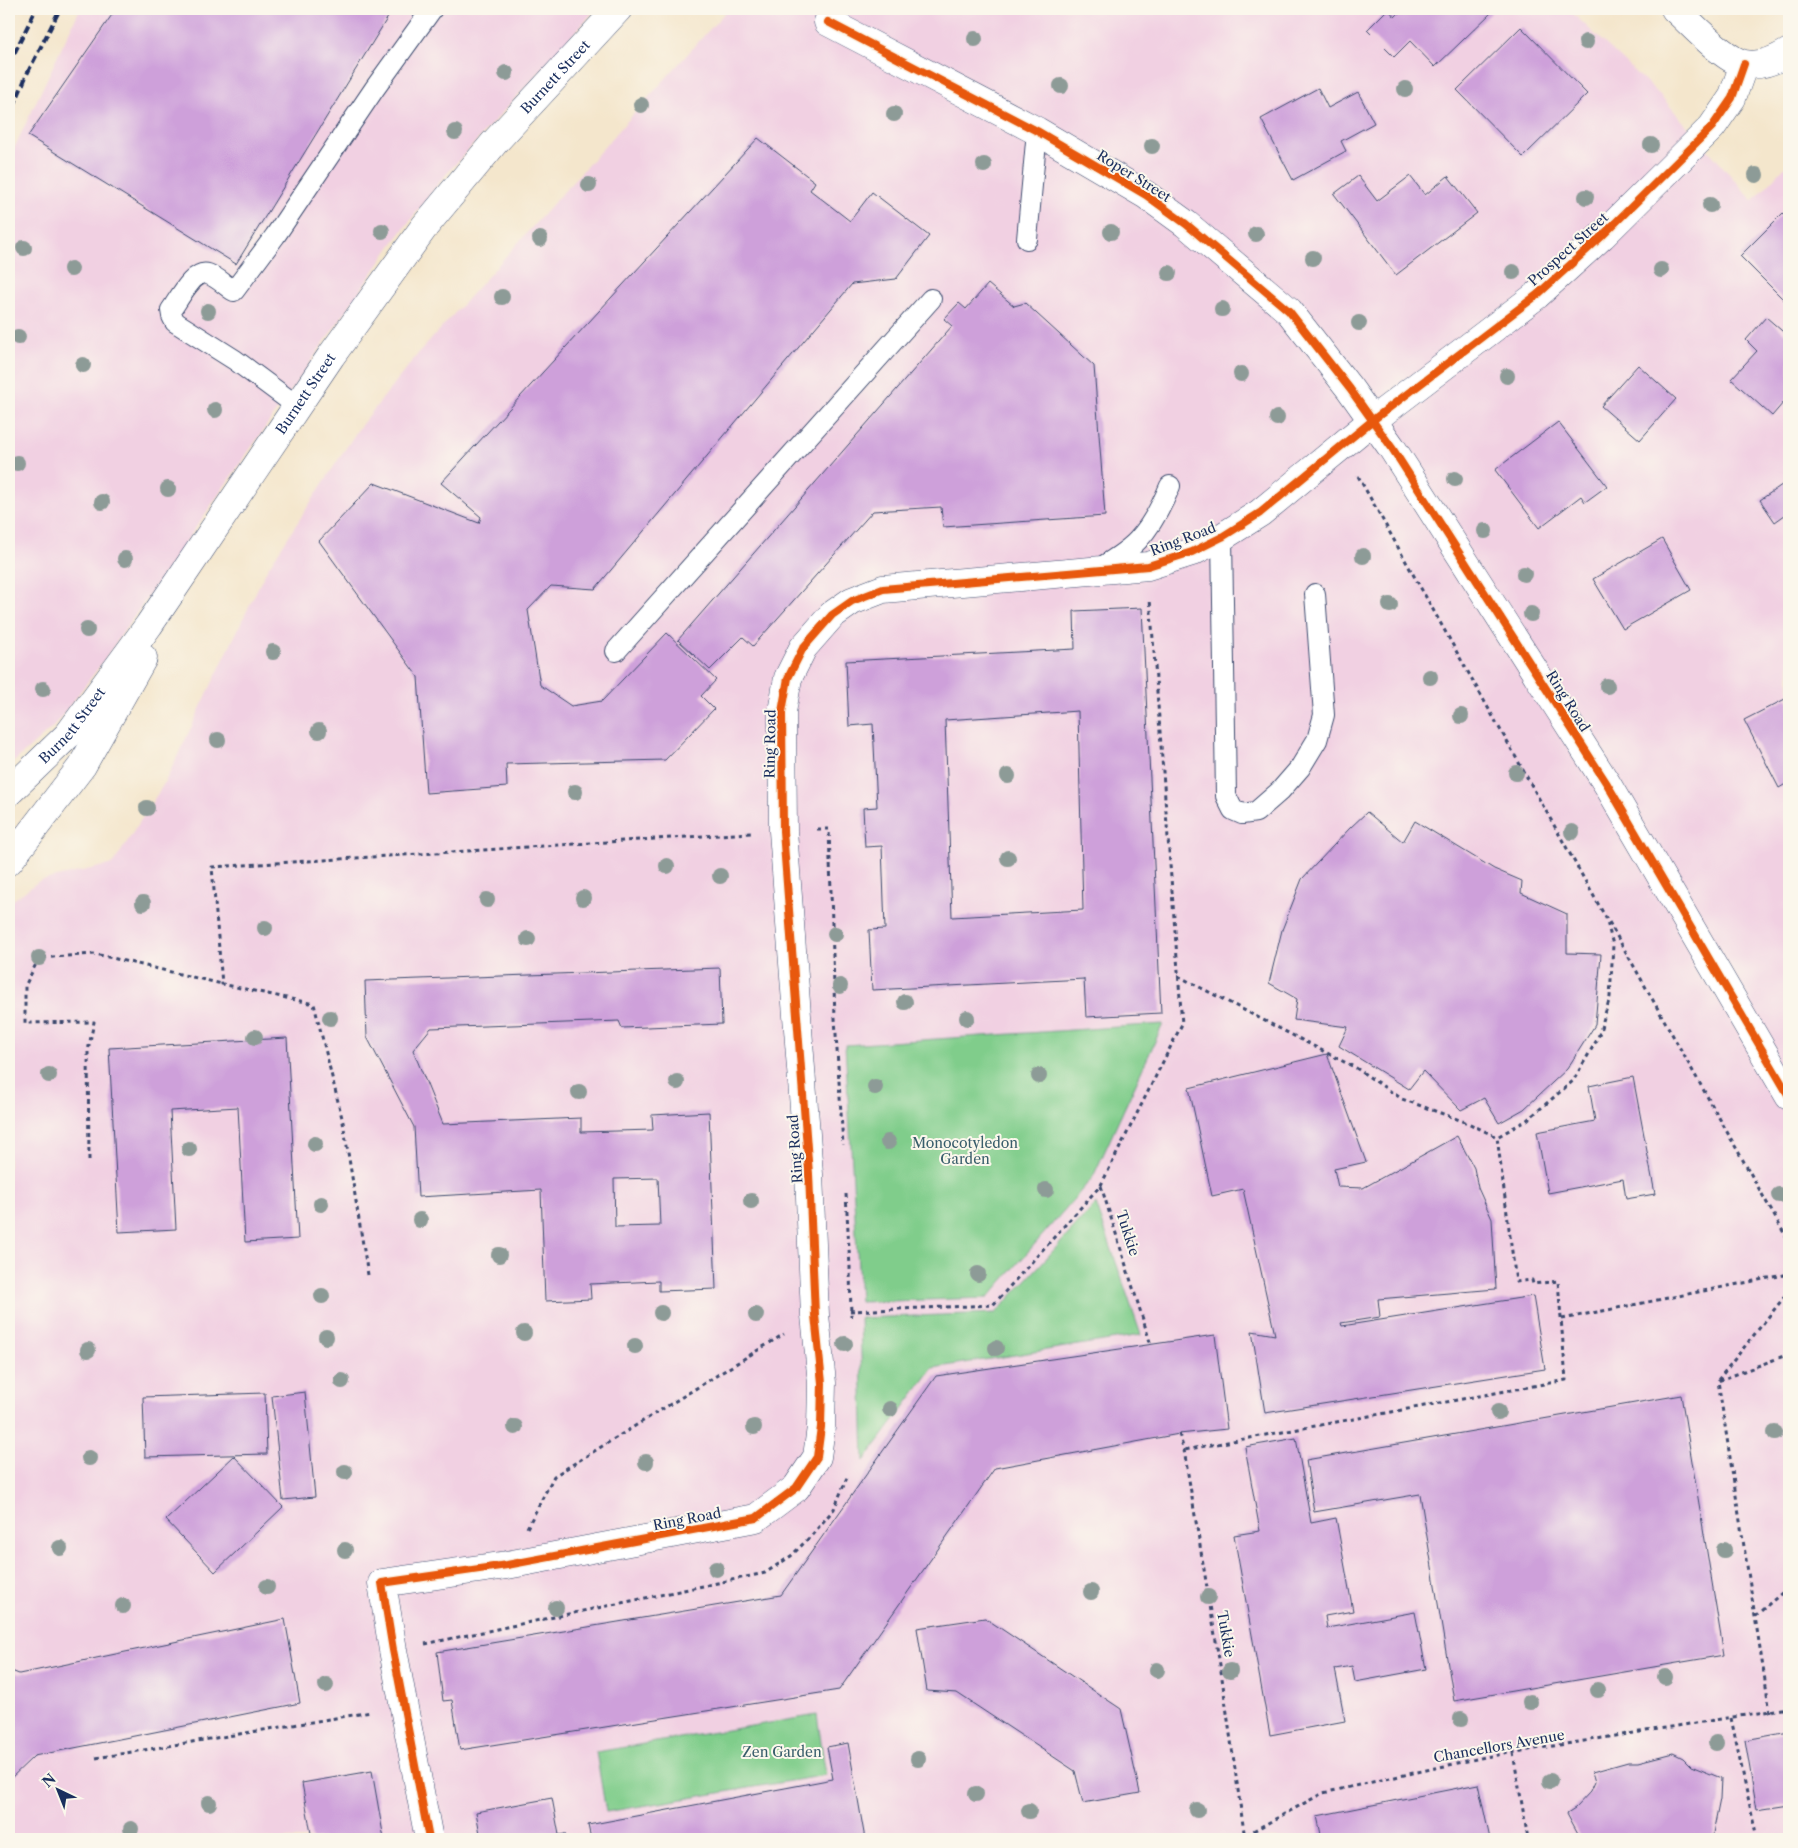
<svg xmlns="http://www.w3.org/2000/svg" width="1798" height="1848" font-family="'Libre Caslon Text',serif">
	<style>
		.built { fill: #f1d0e2 }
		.green { fill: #80cd8b; stroke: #4e7e74 }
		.building { fill: #cea0da; fill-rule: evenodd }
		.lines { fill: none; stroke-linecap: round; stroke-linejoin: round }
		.lane-casing { stroke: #3c4a6e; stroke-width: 22 }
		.street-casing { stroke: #3c4a6e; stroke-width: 29 }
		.secondary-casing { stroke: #3c4a6e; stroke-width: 29 }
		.path { stroke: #3c4a6e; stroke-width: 3; stroke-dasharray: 4 4; stroke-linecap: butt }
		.lane { stroke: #fff; stroke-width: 20 }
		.street { stroke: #fff; stroke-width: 28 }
		.secondary { stroke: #fff; stroke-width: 28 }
		.rail { stroke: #1b2f5e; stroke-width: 4; stroke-dasharray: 8 4; stroke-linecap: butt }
		.cycleway-casing { stroke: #fbf7ec; stroke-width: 11 }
		.cycleway { stroke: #e8590c; stroke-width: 8 }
		.tree { fill: #8d9b97 }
		.labels { text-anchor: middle; stroke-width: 4; stroke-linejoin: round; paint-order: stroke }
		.street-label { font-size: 14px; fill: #1b2f5e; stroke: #fbf7ec }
		.park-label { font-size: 14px; fill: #395e6c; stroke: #fbf7ec }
	</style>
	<rect width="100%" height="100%" fill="#fbf7ec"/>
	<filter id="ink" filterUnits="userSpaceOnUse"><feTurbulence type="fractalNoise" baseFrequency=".02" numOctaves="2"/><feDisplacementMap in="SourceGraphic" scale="10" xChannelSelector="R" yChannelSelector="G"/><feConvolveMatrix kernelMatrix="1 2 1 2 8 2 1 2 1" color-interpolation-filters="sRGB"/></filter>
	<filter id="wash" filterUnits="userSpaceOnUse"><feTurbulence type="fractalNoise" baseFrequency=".0096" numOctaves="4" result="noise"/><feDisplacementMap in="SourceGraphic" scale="20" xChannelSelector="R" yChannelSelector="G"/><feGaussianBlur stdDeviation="1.12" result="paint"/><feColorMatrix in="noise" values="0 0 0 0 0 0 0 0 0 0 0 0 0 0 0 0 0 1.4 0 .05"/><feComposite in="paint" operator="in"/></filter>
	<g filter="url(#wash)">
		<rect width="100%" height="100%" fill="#f4e6cc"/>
		<!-- built -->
		<path class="built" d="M80 9H596L440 181 393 243 99 667 54 726 9 766V159Z
			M728 9H1568L1660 95 1753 201 1789 162V1839H9V903L39 881 113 864 165 782 266 571 359 428 418 354Z"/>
		<!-- green -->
		<path class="green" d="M1163 1024 1093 1177 988 1298 860 1302 845 1045Z
			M1096 1204 1141 1335 933 1368 864 1461 860 1318 996 1313Z
			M817 1715 826 1775 606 1812 596 1752Z"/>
		<g id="blocks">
			<!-- building -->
			<path class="building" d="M116 9H393L236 264 28 136Z
				M1388 9 1395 17 1403 9H1487L1491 13 1435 67 1410 41 1394 57 1367 30Z
				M1521 27 1587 94 1523 157 1457 90Z
				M1318 88 1328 108 1358 92 1374 123 1341 141 1346 151 1293 180 1261 119Z
				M758 138 815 182 810 190 850 221 872 192 929 236 896 279 852 284 595 589 551 586 528 610 540 685 571 706 602 701 667 633 716 680 701 696 714 709 665 760 506 764 507 787 426 793 418 677 319 541 374 483 479 523 481 517 441 483Z
				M1358 176 1377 201 1410 176 1425 195 1448 176 1477 213 1396 275 1334 194Z
				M1783 213 1789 219V295L1784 300 1740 256Z
				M988 284 1014 306 1025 303 1094 366 1105 516 943 527 941 507 873 511 753 646 743 637 710 670 678 640 952 326 944 319 959 303 966 309Z
				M1766 317 1789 337V396L1772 416 1731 379 1757 351 1746 340Z
				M1638 365 1676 399 1640 440 1601 406Z
				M1558 422 1607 486 1585 502 1581 496 1539 528 1495 470Z
				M1789 480V512L1775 522 1760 500Z
				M1662 539 1691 590 1623 629 1593 579Z
				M1142 608 1161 1013 1086 1017 1084 979 872 990 869 930 885 929 882 846 865 847 863 808 877 807 873 724 849 726 846 661 1075 649 1074 611ZM1078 711 1083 910 952 917 945 720Z
				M1789 697V782L1779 788 1744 720Z
				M1367 812 1403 842 1415 821 1494 869 1522 881 1521 893 1567 914V953L1601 954 1595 1025 1567 1069 1524 1109 1499 1123 1484 1098 1461 1110 1423 1071 1409 1089 1339 1046 1348 1027 1294 1020 1297 999 1269 983 1282 930 1302 879 1350 828Z
				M720 968 722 1024 622 1028 619 1021 431 1028 413 1050 443 1124 581 1118V1132L653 1130 652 1115 709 1112 716 1289 659 1291V1281L590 1284 591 1299 545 1301 541 1190 418 1197 414 1127 367 1037 365 981ZM658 1178 660 1226 615 1227 614 1179Z
				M287 1038 298 1239 245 1242 238 1107 170 1111 176 1229 119 1232 109 1048Z
				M1327 1054 1366 1162 1334 1169 1338 1187 1363 1188 1457 1136 1474 1168 1478 1188 1492 1219 1496 1289 1378 1299 1380 1317 1341 1323 1342 1326 1533 1296 1545 1369 1265 1413 1252 1331 1275 1335 1243 1189 1212 1196 1189 1088Z
				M1633 1077 1655 1194 1626 1199 1623 1179 1548 1193 1537 1132 1595 1121 1589 1086Z
				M1215 1335 1227 1429 1179 1434 995 1468 839 1690 460 1750 452 1700 443 1701 437 1652 781 1595 936 1376Z
				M305 1392 315 1497 283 1500 272 1396Z
				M265 1393 267 1454 145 1457 143 1397Z
				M1681 1395 1724 1655 1454 1701 1420 1494 1314 1512 1306 1460Z
				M1296 1438 1311 1523 1336 1518 1353 1611 1325 1616 1327 1628 1415 1612 1426 1669 1355 1682 1352 1666 1335 1669 1345 1721 1270 1735 1234 1535 1260 1531 1245 1447Z
				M234 1456 283 1507 215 1572 166 1520Z
				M985 1618 1121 1709 1140 1793 1083 1803 1075 1771 957 1693 927 1691 917 1628Z
				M285 1619 300 1703 34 1756 9 1780V1670L19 1674Z
				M1789 1732V1805L1757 1810 1745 1740Z
				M848 1743 865 1839H591L588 1825 833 1779 827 1747Z
				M1673 1753 1683 1758 1691 1766 1721 1778 1720 1799 1712 1839H1581L1567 1813 1575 1808 1591 1791 1595 1782 1592 1772 1628 1762H1638Z
				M372 1771 384 1839H312L302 1783Z
				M1478 1784 1490 1839H1322L1317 1816Z
				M552 1798 559 1835 565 1834 566 1839H481L476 1812Z"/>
		</g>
	</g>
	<g filter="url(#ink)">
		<use href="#blocks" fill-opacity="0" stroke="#3c4a6e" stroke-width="1"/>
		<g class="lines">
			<defs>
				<path id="lane" d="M1027 239 1037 131
					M297 406 235 360 175 322 172 316 171 310C179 299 194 269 208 274 217 277 226 286 234 291L275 236 375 88 432 9
					M1222 537 1226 796 1233 810 1242 814 1256 812 1280 791 1300 768 1317 740 1324 715 1315 594
					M1100 568C1113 560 1127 552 1138 540 1152 525 1162 505 1170 486
					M616 651 931 299"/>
				<path id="street" d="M1675 9C1691 23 1725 61 1745 64 1761 67 1776 60 1789 52
					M828 22 1037 131 1146 195 1186 224 1289 311 1350 389 1392 448 1607 784 1789 1096
					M429 1839 393 1650 382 1583 507 1565 756 1518 796 1488 817 1457 821 1427 822 1383 815 1315 809 1174 783 831 782 712 788 678 803 648 832 615 852 601 883 589 1148 566 1192 552 1222 537 1260 513 1373 420 1537 295 1602 236 1712 127 1732 98 1744 64"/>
				<g id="secondary">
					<path id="s1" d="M9 792 68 735 149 625 331 356 425 226 494 143 618 9"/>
					<path d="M9 861 82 766 143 658"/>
				</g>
			</defs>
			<!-- lane casing -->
			<use href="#lane" class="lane-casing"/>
			<!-- street casing -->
			<use href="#street" class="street-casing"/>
			<!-- secondary casing -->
			<use href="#secondary" class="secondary-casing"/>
			<!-- path -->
			<path class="path" d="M1358 476 1606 918 1613 945 1610 997 1598 1038 1573 1081 1527 1120 1497 1137
				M817 829H829L835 1018 843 1145
				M1609 922 1789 1242
				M1178 976 1356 1068 1402 1099 1468 1123 1497 1137 1516 1282 1532 1280 1533 1284 1558 1281 1566 1380 1184 1450
				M89 1160 88 1051 94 1022 25 1023V986L39 958 95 954 222 984
				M1101 1186 1151 1345
				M846 1194 850 1267 851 1317
				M368 1275 343 1122 314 1004 222 984 212 867 751 833
				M850 1311 993 1305 1101 1185 1182 1024 1150 599
				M1562 1319 1789 1274
				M1718 1380 1789 1291
				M1179 1434 1184 1450 1221 1671 1245 1839
				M527 1528 554 1476 784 1334
				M1755 1616 1783 1592 1789 1568
				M425 1644 765 1573 791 1556 812 1535 834 1509 848 1475
				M1770 1712 1718 1381 1789 1354
				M1731 1718 1757 1839
				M1513 1753 1528 1839
				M96 1758 371 1712
				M1223 1839 1244 1836 1323 1793 1485 1757 1789 1708"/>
			<!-- lane -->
			<use href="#lane" class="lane"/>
			<!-- street -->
			<use href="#street" class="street"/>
			<!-- secondary -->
			<use href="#secondary" class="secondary"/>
			<!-- rail -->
			<path class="rail" d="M9 64 36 9
				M9 118 27 74 60 9"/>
			<defs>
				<path id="cycleway" d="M828 22 1037 131 1146 195 1186 224 1289 311 1350 389 1392 448 1607 784 1789 1096
					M429 1839 393 1650 382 1583 507 1565 756 1518 796 1488 817 1457 821 1427 822 1383 815 1315 809 1174 783 831 782 712 788 678 803 648 832 615 852 601 883 589 1148 566 1192 552 1222 537 1260 513 1373 420 1537 295 1602 236 1712 127 1732 98 1744 64"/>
			</defs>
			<!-- cycleway casing -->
			<use href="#cycleway" class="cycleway-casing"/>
			<!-- cycleway -->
			<use href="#cycleway" class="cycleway"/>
		</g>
		<!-- trees -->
		<g class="tree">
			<circle cx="975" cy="39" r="8"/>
			<circle cx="1586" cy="42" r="8"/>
			<circle cx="506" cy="73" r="8"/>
			<circle cx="1061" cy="86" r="8"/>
			<circle cx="1405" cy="89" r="8"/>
			<circle cx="641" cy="105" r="8"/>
			<circle cx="894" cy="114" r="8"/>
			<circle cx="455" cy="132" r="8"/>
			<circle cx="1651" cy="145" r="8"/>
			<circle cx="1152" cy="146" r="8"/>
			<circle cx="984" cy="165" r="8"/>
			<circle cx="1756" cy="175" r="8"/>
			<circle cx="589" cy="185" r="8"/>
			<circle cx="1586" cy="197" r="8"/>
			<circle cx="1710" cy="205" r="8"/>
			<circle cx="382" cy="231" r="8"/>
			<circle cx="1111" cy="232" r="8"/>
			<circle cx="1256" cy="234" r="8"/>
			<circle cx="540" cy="239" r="8"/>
			<circle cx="24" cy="248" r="8"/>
			<circle cx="1313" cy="258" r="8"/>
			<circle cx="71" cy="269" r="8"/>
			<circle cx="1661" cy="270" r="8"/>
			<circle cx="1513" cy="272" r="8"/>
			<circle cx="1169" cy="273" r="8"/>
			<circle cx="502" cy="297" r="8"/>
			<circle cx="1222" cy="309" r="8"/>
			<circle cx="208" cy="311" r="8"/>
			<circle cx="1359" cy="323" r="8"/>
			<circle cx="18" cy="337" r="8"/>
			<circle cx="83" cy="365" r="8"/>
			<circle cx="1241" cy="374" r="8"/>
			<circle cx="1507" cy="376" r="8"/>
			<circle cx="215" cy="410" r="8"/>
			<circle cx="1277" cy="418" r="8"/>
			<circle cx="17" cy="463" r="8"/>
			<circle cx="1455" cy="479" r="8"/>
			<circle cx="168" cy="489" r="8"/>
			<circle cx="102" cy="502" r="8"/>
			<circle cx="1485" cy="531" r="8"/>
			<circle cx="1363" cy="556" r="8"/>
			<circle cx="125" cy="559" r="8"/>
			<circle cx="1524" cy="574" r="8"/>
			<circle cx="1390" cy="605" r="8"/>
			<circle cx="1531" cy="614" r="8"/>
			<circle cx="87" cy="630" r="8"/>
			<circle cx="273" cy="652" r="8"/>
			<circle cx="1430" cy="677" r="8"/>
			<circle cx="1607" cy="686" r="8"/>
			<circle cx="43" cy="689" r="8"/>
			<circle cx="1461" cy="716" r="8"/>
			<circle cx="319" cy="731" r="8"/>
			<circle cx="218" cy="740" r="8"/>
			<circle cx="1516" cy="773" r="8"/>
			<circle cx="1008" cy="776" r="8"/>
			<circle cx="575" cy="792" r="8"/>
			<circle cx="147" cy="808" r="8"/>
			<circle cx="1572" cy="832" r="8"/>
			<circle cx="1008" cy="858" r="8"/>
			<circle cx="667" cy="866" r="8"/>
			<circle cx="720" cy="876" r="8"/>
			<circle cx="583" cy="898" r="8"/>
			<circle cx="487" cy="900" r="8"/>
			<circle cx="143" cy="903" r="8"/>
			<circle cx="265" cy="928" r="8"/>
			<circle cx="835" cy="934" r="8"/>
			<circle cx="528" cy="939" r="8"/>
			<circle cx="39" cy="958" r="8"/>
			<circle cx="840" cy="986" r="8"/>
			<circle cx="905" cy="1002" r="8"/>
			<circle cx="330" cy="1018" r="8"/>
			<circle cx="967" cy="1018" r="8"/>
			<circle cx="255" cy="1037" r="8"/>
			<circle cx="49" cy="1075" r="8"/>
			<circle cx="1039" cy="1076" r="8"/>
			<circle cx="677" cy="1082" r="8"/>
			<circle cx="875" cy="1087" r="8"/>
			<circle cx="579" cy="1092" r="8"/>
			<circle cx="888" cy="1142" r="8"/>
			<circle cx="315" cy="1144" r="8"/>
			<circle cx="189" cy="1149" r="8"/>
			<circle cx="1046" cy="1190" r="8"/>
			<circle cx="1779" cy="1195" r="8"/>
			<circle cx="751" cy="1201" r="8"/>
			<circle cx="321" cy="1204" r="8"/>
			<circle cx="420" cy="1220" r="8"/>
			<circle cx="499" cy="1255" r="8"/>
			<circle cx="978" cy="1274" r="8"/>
			<circle cx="322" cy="1296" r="8"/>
			<circle cx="661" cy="1313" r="8"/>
			<circle cx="756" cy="1315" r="8"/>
			<circle cx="524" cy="1333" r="8"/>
			<circle cx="326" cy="1337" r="8"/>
			<circle cx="845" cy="1344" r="8"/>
			<circle cx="635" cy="1346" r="8"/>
			<circle cx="996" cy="1348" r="8"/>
			<circle cx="88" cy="1350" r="8"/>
			<circle cx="342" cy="1381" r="8"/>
			<circle cx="890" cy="1409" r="8"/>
			<circle cx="1498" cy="1412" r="8"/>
			<circle cx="515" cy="1427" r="8"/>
			<circle cx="754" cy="1427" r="8"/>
			<circle cx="1775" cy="1433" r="8"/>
			<circle cx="89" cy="1458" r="8"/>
			<circle cx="646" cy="1462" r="8"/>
			<circle cx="345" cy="1472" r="8"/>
			<circle cx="60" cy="1548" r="8"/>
			<circle cx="345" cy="1550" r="8"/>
			<circle cx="1724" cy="1550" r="8"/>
			<circle cx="716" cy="1569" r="8"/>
			<circle cx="267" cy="1587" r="8"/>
			<circle cx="1091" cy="1592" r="8"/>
			<circle cx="1208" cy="1597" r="8"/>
			<circle cx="123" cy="1606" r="8"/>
			<circle cx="556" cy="1608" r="8"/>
			<circle cx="1157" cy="1670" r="8"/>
			<circle cx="1230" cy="1671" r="8"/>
			<circle cx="1665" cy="1677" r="8"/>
			<circle cx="326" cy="1685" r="8"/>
			<circle cx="1598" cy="1690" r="8"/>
			<circle cx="1530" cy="1702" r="8"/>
			<circle cx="1461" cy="1719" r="8"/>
			<circle cx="1716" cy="1743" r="8"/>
			<circle cx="918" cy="1759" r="8"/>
			<circle cx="1550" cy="1781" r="8"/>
			<circle cx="976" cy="1794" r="8"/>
			<circle cx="209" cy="1803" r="8"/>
			<circle cx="1197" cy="1810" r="8"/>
			<circle cx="1029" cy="1811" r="8"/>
			<circle cx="131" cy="1829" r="8"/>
		</g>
	</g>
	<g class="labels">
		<!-- street labels -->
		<g class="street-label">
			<text dy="5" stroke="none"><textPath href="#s1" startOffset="902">Burnett Street</textPath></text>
			<text transform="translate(1134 176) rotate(32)" y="5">Roper Street</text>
			<text transform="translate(1568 249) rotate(-42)" y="5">Prospect Street</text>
			<text dy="5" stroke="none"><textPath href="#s1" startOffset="498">Burnett Street</textPath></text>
			<text transform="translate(1183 539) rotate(-21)" y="5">Ring Road</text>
			<text transform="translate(1568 701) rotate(58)" y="5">Ring Road</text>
			<text dy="5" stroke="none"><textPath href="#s1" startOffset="92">Burnett Street</textPath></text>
			<text transform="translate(770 744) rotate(-89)" y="5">Ring Road</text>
			<text transform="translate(795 1149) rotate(-94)" y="5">Ring Road</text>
			<text transform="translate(1128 1233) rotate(72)" y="5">Tukkie</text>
			<text transform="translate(687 1519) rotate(-11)" y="5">Ring Road</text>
			<text transform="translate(1226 1634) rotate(80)" y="5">Tukkie</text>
			<text transform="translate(1499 1746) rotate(-10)" y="5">Chancellors Avenue</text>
		</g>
		<!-- park labels -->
		<g class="park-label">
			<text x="965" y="1148">Monocotyledon<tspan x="965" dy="16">Garden</tspan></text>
			<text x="782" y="1757">Zen Garden</text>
		</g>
	</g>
	<!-- margin -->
	<rect width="1798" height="1848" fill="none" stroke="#fbf7ec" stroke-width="30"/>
	<!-- north arrow -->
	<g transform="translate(58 1790) rotate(317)" stroke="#fbf7ec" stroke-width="4" paint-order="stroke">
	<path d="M0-4L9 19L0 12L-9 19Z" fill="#1b2f5e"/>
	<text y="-8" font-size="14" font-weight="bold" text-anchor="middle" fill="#1b2f5e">N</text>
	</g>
</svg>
